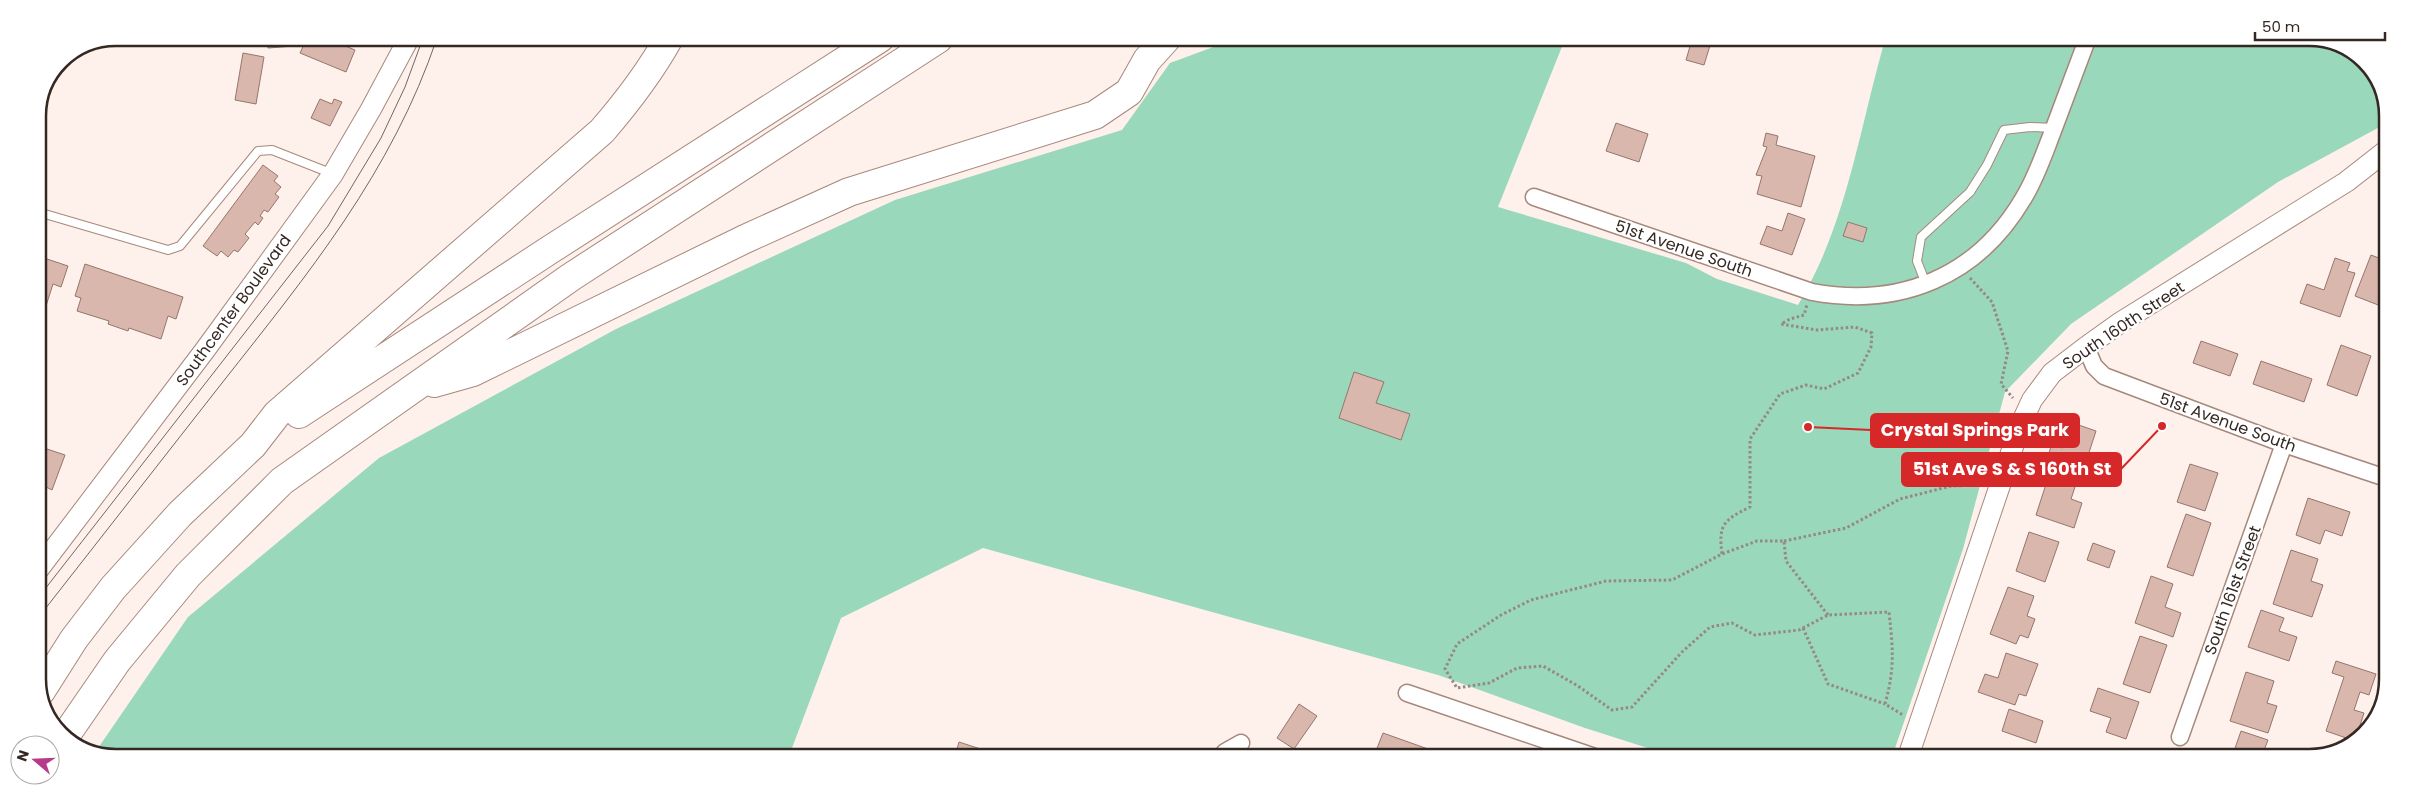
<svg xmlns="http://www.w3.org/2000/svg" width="2425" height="795" font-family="Poppins,sans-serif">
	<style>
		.green { fill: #99d8bb }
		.building { fill: #d9b7ac; stroke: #95766c }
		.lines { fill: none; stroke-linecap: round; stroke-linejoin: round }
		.service-casing { stroke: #a7887c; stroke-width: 10 }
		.minor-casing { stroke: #a7887c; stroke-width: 19 }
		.tertiary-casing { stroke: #a7887c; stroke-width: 22 }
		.motorway-casing { stroke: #a7887c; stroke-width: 30 }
		.path { stroke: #968984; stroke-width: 3; stroke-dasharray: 2.5 2.5; stroke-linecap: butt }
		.service { stroke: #fff; stroke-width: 8 }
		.minor { stroke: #fff; stroke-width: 16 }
		.tertiary { stroke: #fff; stroke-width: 20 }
		.motorway { stroke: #fff; stroke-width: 28 }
		.tram { stroke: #736762; stroke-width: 1 }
		.labels { text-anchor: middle; stroke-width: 4.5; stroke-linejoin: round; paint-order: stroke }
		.street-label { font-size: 16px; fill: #342823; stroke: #fff }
		.rim { fill: none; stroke: #342823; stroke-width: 2.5 }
		.leader { fill: none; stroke: #d62828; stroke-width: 2 }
		.callout-dot { fill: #d62828; stroke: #fff; stroke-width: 2 }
		.callout { fill: #d62828; stroke: #d62828; stroke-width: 2 }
		.callout-label { font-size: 18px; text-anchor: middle; font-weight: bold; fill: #fff }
	</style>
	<rect width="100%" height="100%" fill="#fef0eb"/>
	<!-- green -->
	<path class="green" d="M1235 39H1565L1498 207 1686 263 1717 279 1798 305C1847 224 1859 130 1885 40H2329L2371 68 2387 111V123L2278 182 2071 324 2005 392 1963 549 1892 757H1676L1585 728 1438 675 983 548 841 618 789 756 94 754 188 617 379 458 616 329 895 200 1122 130 1170 63Z"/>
	<!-- building -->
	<path class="building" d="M250 38H293L294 46 268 48 267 41 250 42Z
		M307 38H326L355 50 346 72 300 53Z
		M1679 39H1712L1704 65 1686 60 1691 43Z
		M243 53 264 57 256 104 235 100Z
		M320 99 332 104 334 99 342 102 330 126 311 118Z
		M1616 123 1648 134 1639 162 1606 151Z
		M1766 133 1778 136 1776 145 1815 156 1801 207 1757 194 1762 176 1756 175 1767 147 1763 146Z
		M263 165 278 176 274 181 281 187 275 194 279 197 268 212 264 210 260 216 263 218 258 225 255 222 245 234 249 238 238 252 234 250 228 257 221 251 217 256 203 246Z
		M1788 213 1805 219 1792 255 1760 244 1767 226 1782 231Z
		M1848 222 1867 228 1863 242 1843 236Z
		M2371 255 2387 261 2386 308 2355 296Z
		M38 256 68 266 61 287 53 284 45 309 38 307Z
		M2335 258 2350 263 2347 271 2355 273 2340 317 2300 303 2307 284 2324 290Z
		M85 264 183 297 176 319 168 316 161 339 129 328 128 331 108 324 109 321 77 311 81 298 75 296Z
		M2201 341 2238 354 2230 376 2193 363Z
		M2341 345 2371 356 2357 396 2327 385Z
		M2261 361 2312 379 2304 402 2253 384Z
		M1354 372 1384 382 1376 403 1410 414 1401 440 1339 418Z
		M2070 422 2096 431 2081 477 2045 464 2052 444 2062 448Z
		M38 446 65 455 52 490 46 487 41 501 38 500Z
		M2190 464 2218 473 2205 511 2177 502Z
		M2048 478 2075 487 2071 499 2082 503 2074 528 2036 515Z
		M2308 498 2350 512 2342 536 2325 530 2320 544 2296 535Z
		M2186 514 2211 523 2193 576 2167 567Z
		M2029 532 2059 542 2045 582 2016 571Z
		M2093 543 2115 551 2109 568 2087 560Z
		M2291 550 2318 559 2311 581 2323 585 2312 617 2273 604Z
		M2151 576 2173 584 2165 607 2181 613 2173 637 2135 623Z
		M2008 587 2034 596 2027 616 2035 619 2028 638 2020 635 2016 644 1990 634Z
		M2261 610 2284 618 2279 631 2297 637 2289 661 2248 647Z
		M2140 636 2167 645 2150 693 2123 684Z
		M2006 653 2038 664 2026 696 2019 694 2015 705 1978 692 1985 674 1998 678Z
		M2336 661 2376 674 2369 695 2360 692 2354 710 2364 713 2355 741 2326 731 2344 677 2332 673Z
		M2246 672 2274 681 2267 703 2277 706 2268 733 2230 721Z
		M2098 688 2139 702 2126 739 2106 732 2111 718 2090 711Z
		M1299 704 1317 716 1294 749 1277 738Z
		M2009 709 2043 721 2036 743 2002 731Z
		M2241 731 2268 740 2263 753 2274 757H2232Z
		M1383 733 1428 749 1425 756H1374Z
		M959 742 996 754 995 756H955Z
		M2124 748 2133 757H2113Z"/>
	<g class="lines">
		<defs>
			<path id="service" d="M38 212 168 250 180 246 258 151 272 150 333 174
				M1926 284 1917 261 1921 237 1970 192 1987 165 2004 130 2030 127 2054 128"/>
			<path id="minor" d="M1534 197 1812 292C1900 308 1977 277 2023 199 2035 180 2043 157 2051 136 2063 104 2075 72 2087 40
				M2086 347 2094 366 2104 376 2284 444 2386 478
				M1407 693 1595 757
				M2180 737 2284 444
				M1222 756 1225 752 1241 743"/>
			<path id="tertiary" d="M38 570 205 350 333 174 371 109 409 38
				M1908 757 2020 426 2032 400 2052 373 2086 347 2121 322 2346 182 2387 150"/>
			<path id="motorway" d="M434 383 473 372 745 239 849 192 1095 115 1129 92 1147 60 1166 39
				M299 414 548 251 880 38
				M41 691 74 639 113 588 180 514 253 445 277 414 602 131C628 101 650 72 669 38
				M66 735 117 661 188 575 282 481 571 277 938 39"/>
		</defs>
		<!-- service casing -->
		<use href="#service" class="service-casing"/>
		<!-- minor casing -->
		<use href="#minor" class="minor-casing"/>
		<!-- tertiary casing -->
		<use href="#tertiary" class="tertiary-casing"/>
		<!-- motorway casing -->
		<use href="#motorway" class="motorway-casing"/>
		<!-- path -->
		<path class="path" d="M1970 278 1992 302 2008 351 2001 384 2013 398
			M1784 541 1846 528 1900 499 1951 486 1981 485
			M1722 554C1718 524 1724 520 1750 507V439L1780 394 1806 385 1824 389 1858 373 1871 347 1872 333 1855 327 1817 330 1781 324 1790 319 1804 315 1807 305
			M1828 615 1786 561 1784 541H1757L1722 554 1672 580 1606 581 1531 600 1501 615 1457 644 1445 669 1457 688 1489 683 1517 668 1543 666 1578 686 1612 710 1632 707 1682 652 1710 627 1732 623 1755 635 1799 630 1828 615 1889 612C1893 649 1895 668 1885 704L1903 715
			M1803 628 1828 684 1885 704"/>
		<!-- service -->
		<use href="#service" class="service"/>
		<!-- minor -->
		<use href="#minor" class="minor"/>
		<!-- tertiary -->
		<use href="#tertiary" class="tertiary"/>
		<!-- motorway -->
		<use href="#motorway" class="motorway"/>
		<!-- tram -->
		<path class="tram" d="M38 598 328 226 381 138 405 87 423 38
			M38 618C99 540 161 461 222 383 308 274 392 172 437 38"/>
	</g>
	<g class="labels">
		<!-- street labels -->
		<g class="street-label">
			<text transform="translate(1684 248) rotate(19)" y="6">51st Avenue South</text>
			<text transform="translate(233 310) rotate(-54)" y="6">Southcenter Boulevard</text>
			<text transform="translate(2123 325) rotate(-34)" y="6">South 160th Street</text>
			<text transform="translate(2228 422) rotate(20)" y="6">51st Avenue South</text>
			<text transform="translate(2232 590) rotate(-70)" y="6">South 161st Street</text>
		</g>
	</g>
	<!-- crop -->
	<path d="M0 0H2425V795H0ZM116 46H2309A70 70 0 0 1 2379 116V679A70 70 0 0 1 2309 749H116A70 70 0 0 1 46 679V116A70 70 0 0 1 116 46Z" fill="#fff" fill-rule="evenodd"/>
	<path class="rim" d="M116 46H2309A70 70 0 0 1 2379 116V679A70 70 0 0 1 2309 749H116A70 70 0 0 1 46 679V116A70 70 0 0 1 116 46Z"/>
	<!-- callouts -->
	<path class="leader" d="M1808 427L1871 430M2162 426L2121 469"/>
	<g class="callout-dot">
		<circle cx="1808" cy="427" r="5"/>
		<circle cx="2162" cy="426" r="5"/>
	</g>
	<g class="callout">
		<rect x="1871" y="414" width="208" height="33" rx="5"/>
		<rect x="1902" y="453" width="219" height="33" rx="5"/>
	</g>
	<g class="callout-label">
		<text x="1975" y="436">Crystal Springs Park</text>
		<text x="2012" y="475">51st Ave S &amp; S 160th St</text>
	</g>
	<!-- north arrow -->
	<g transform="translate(35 760) rotate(289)"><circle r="24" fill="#ffffff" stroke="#aea9a7"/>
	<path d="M0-4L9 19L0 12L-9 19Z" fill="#b73b8b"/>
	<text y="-8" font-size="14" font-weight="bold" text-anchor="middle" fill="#342823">N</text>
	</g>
	<!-- scale -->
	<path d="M2255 32v8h130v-8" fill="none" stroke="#342823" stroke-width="2.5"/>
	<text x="2262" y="32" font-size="15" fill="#342823" stroke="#ffffff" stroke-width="4" paint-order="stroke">50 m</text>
</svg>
